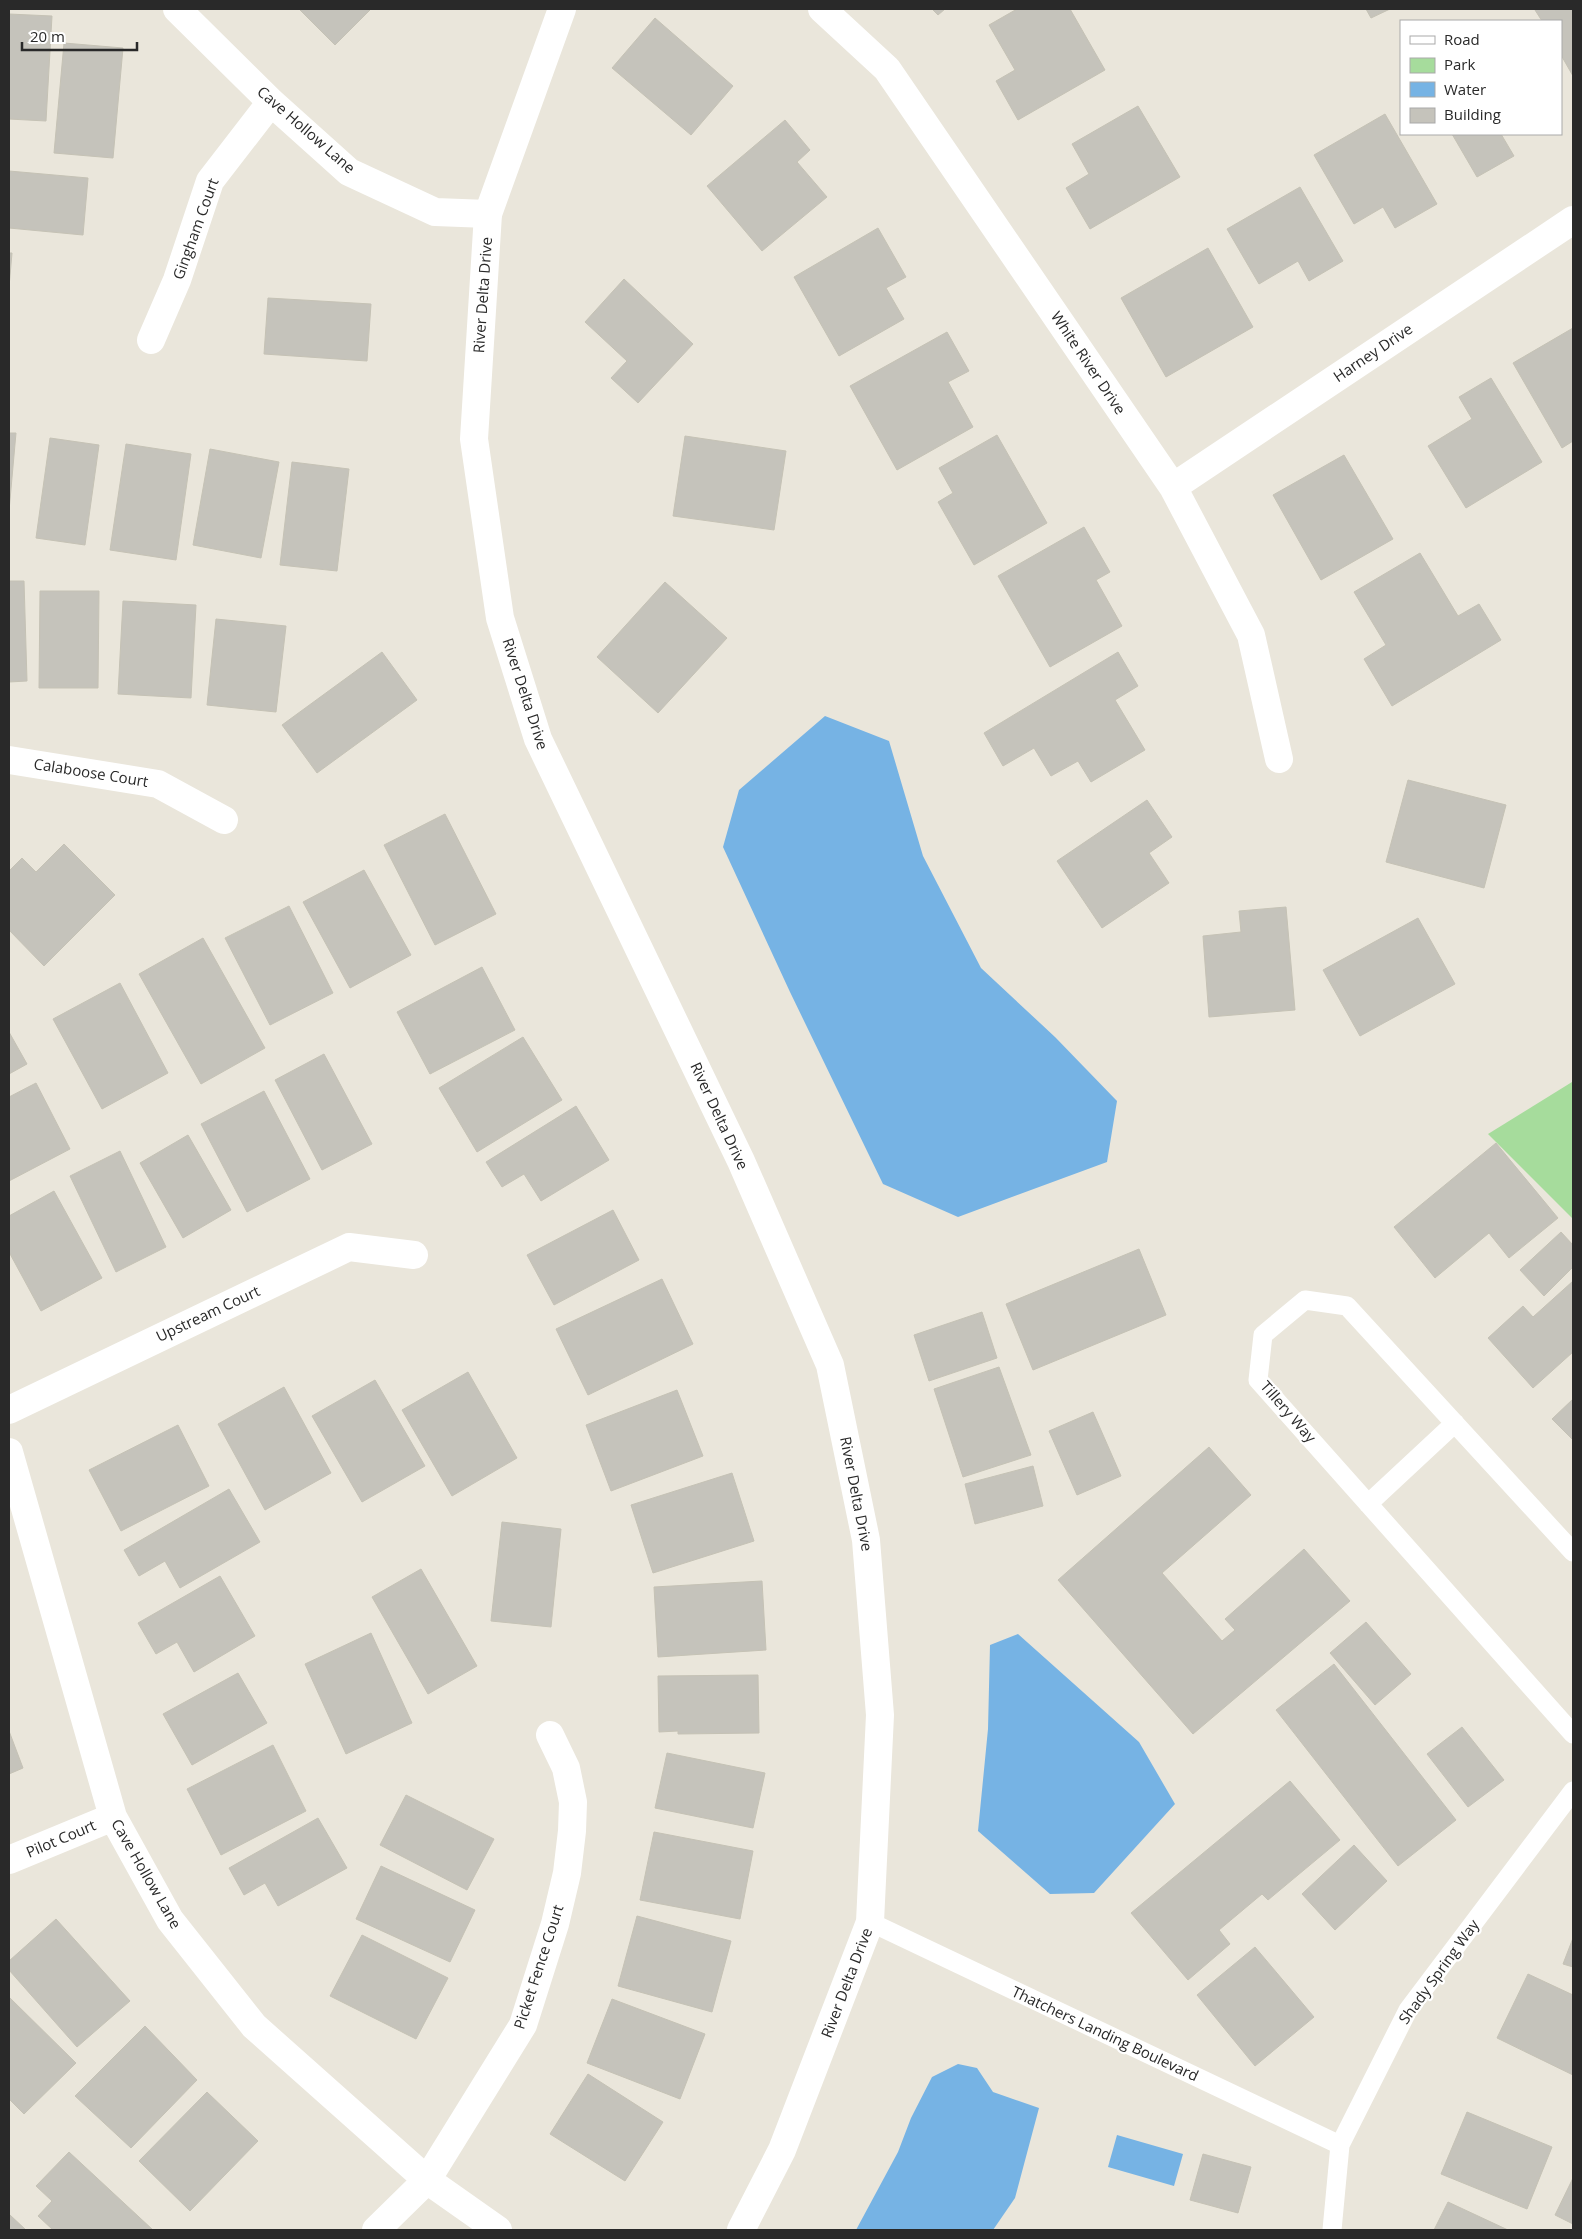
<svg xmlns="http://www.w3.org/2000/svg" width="1582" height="2239" font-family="'Open Sans',sans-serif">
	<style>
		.green { fill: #a6dc9c }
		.water { fill: #76b3e4 }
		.building { fill: #c5c3bb; stroke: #c5c2b5 }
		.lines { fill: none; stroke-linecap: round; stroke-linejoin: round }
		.service { stroke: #fff; stroke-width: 19 }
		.minor { stroke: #fff; stroke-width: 28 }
		.tertiary { stroke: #fff; stroke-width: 28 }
		.labels { text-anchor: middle; stroke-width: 4.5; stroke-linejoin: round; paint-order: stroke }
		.street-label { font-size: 15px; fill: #292929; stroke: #fff }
	</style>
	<rect width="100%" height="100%" fill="#eae6db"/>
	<!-- green -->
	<path class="green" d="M1572 1082H1573V1219L1488 1134Z"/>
	<!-- water -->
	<path class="water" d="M825 716 889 741 923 856 981 968 1055 1037 1117 1101 1107 1162 958 1217 883 1184 790 992 723 847 739 790Z
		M1018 1634 1139 1742 1175 1804 1094 1893 1050 1894 978 1831 988 1729 990 1645Z
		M958 2064 977 2068 993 2092 1039 2108 1015 2198 993 2230H856L898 2152 911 2118 932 2077Z
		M1117 2135 1183 2154 1174 2186 1108 2167Z"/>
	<!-- building -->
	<path class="building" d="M299 9H371L335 45Z
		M932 9H945L938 15Z
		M1017 9H1070L1105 70 1018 120 996 81 1015 70 989 25Z
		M1366 9H1390L1371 18Z
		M1538 9H1573V76L1561 55V21H1542L1535 10Z
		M9 14 52 16 46 121 9 119Z
		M655 18 733 86 691 135 612 68Z
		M64 43 123 48 113 158 54 153Z
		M1138 106 1180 177 1090 229 1066 188 1089 174 1072 144Z
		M1385 114 1437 204 1395 228 1383 207 1354 224 1314 155Z
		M785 120 810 150 797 162 827 197 762 251 707 186Z
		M1452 134H1501L1514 156 1477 177Z
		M9 171 88 178 83 235 9 228Z
		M1300 187 1343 261 1309 281 1298 261 1259 284 1227 229Z
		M878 228 906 277 886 288 904 319 839 356 794 277Z
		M1208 248 1253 327 1166 377 1121 298Z
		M9 253H12L9 287Z
		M624 279 693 344 638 403 611 378 627 361 585 322Z
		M268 298 371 304 367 361 264 354Z
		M1573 328V441L1562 448 1513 363Z
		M947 332 969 371 948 382 973 427 897 470 850 386Z
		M1491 378 1542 462 1466 508 1428 446 1472 419 1459 397Z
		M9 433H16L9 511Z
		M997 435 1047 523 974 565 938 502 953 493 939 468Z
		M685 436 786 451 774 530 673 516Z
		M50 438 99 445 85 545 36 538Z
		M126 444 191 454 176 560 110 550Z
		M210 449 279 462 261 558 193 545Z
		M1344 455 1393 539 1321 580 1273 495Z
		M292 462 349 469 337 571 280 565Z
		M1084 527 1110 572 1096 580 1122 626 1050 667 998 576Z
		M1420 553 1458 616 1479 604 1501 640 1392 706 1364 659 1386 645 1354 592Z
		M9 581H24L27 681 9 682Z
		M665 582 727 638 658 713 597 657Z
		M40 591H99L98 688H39Z
		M123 601 196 605 191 698 118 694Z
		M216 619 286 626 276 712 207 705Z
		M382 652 417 700 317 773 282 725Z
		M1118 652 1138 686 1115 700 1145 750 1091 782 1078 761 1051 776 1034 748 1003 766 984 733Z
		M1408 780 1506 805 1484 888 1386 862Z
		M1147 800 1172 837 1149 853 1169 883 1102 928 1057 861Z
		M445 814 496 914 435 945 384 845Z
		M64 844 115 895 44 966 9 930V871L22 858 36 872Z
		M364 870 411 955 350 988 303 902Z
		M289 906 333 993 270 1025 225 938Z
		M1286 907 1295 1010 1209 1017 1203 936 1241 932 1239 911Z
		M1418 918 1455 984 1360 1036 1323 970Z
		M203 938 265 1048 201 1084 139 974Z
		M482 967 515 1030 430 1074 397 1012Z
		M120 983 168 1073 102 1109 53 1019Z
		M9 1032 27 1064 9 1074Z
		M523 1037 562 1100 477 1152 439 1088Z
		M324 1054 372 1144 322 1170 275 1080Z
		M36 1083 70 1149 9 1181V1097Z
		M264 1091 310 1179 247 1212 201 1124Z
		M576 1106 609 1160 541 1201 524 1174 502 1187 486 1162Z
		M188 1135 231 1210 183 1238 140 1163Z
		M1496 1143 1558 1218 1509 1258 1489 1233 1435 1278 1394 1227Z
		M120 1151 166 1247 116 1272 70 1176Z
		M54 1191 102 1278 41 1311 9 1252V1216Z
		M613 1210 639 1260 554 1305 527 1255Z
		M1561 1232 1573 1245V1267L1544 1296 1520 1270Z
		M1139 1249 1166 1315 1033 1370 1006 1304Z
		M662 1279 693 1344 588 1395 556 1329Z
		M1573 1281V1352L1533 1388 1488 1338 1523 1306 1533 1317Z
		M982 1312 997 1358 929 1381 914 1335Z
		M999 1367 1031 1455 963 1477 934 1389Z
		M468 1372 517 1458 452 1496 402 1410Z
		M375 1380 425 1466 362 1502 312 1416Z
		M284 1387 331 1473 265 1510 218 1424Z
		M677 1390 703 1456 611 1491 586 1425Z
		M1573 1399V1440L1552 1419Z
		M1093 1412 1121 1476 1077 1495 1049 1431Z
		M178 1425 209 1486 121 1531 89 1470Z
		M1209 1447 1251 1495 1162 1573 1222 1641 1235 1630 1225 1619 1304 1549 1350 1601 1193 1734 1058 1580Z
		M1033 1466 1043 1506 975 1524 965 1484Z
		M732 1473 754 1541 653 1573 631 1505Z
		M229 1489 260 1542 180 1588 165 1561 139 1576 124 1550Z
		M502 1522 561 1529 551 1627 491 1621Z
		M421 1569 477 1666 428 1694 372 1597Z
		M220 1576 255 1636 194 1672 177 1642 156 1654 138 1623Z
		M762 1581 766 1650 658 1657 654 1587Z
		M1366 1622 1411 1674 1375 1705 1330 1653Z
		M371 1633 412 1723 346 1754 305 1664Z
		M1334 1664 1456 1820 1398 1866 1276 1710Z
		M238 1673 267 1723 192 1765 163 1714Z
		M758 1675 759 1733 678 1734V1731L659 1732 658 1676Z
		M1462 1727 1504 1780 1468 1807 1427 1754Z
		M9 1731 23 1768 9 1774Z
		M273 1745 306 1811 221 1855 187 1789Z
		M667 1753 765 1773 753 1828 655 1808Z
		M1290 1781 1340 1840 1268 1900 1262 1894 1219 1930 1230 1944 1188 1980 1131 1913Z
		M406 1795 494 1839 467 1890 380 1845Z
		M318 1818 347 1868 278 1906 265 1883 244 1895 229 1868Z
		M654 1832 753 1851 740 1919 640 1900Z
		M1354 1845 1387 1881 1335 1930 1302 1894Z
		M381 1866 475 1910 450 1962 356 1919Z
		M637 1916 731 1941 712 2012 618 1986Z
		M56 1919 130 2001 77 2047 9 1970V1961Z
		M362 1935 448 1978 416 2039 330 1996Z
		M1573 1938V1967L1563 1964Z
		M1255 1947 1314 2017 1255 2066 1197 1995Z
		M1528 1974 1573 1995V2075L1497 2038Z
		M9 1997 76 2063 24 2114 9 2099Z
		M612 1999 705 2034 680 2099 587 2063Z
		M145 2026 197 2080 131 2148 75 2096Z
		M588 2074 663 2122 625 2181 550 2134Z
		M207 2092 258 2141 190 2211 139 2161Z
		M1467 2112 1552 2147 1527 2209 1441 2174Z
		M69 2152 153 2230H53L38 2216 52 2201 36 2186Z
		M1203 2154 1251 2167 1238 2213 1190 2200Z
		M1573 2178V2224L1555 2215Z
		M1448 2202 1508 2230H1434Z
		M10 2215 26 2230H9Z"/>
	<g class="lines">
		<!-- service -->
		<path class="service" d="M1368 1504 1455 1423
			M1573 1552 1347 1306 1305 1300 1263 1335 1258 1380 1573 1734
			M870 1922 1340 2145
			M1332 2230 1340 2145 1408 2010 1573 1791"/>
		<!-- minor -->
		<path class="minor" d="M177 9 271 102 349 172 435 212 488 214
			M822 9 887 69 1173 487 1251 635 1279 759
			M151 340 177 280 210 181 271 102
			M1173 487 1573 220
			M9 760 158 784 224 820
			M9 1410 349 1247 414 1255
			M9 1452 113 1817 170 1920 254 2026 427 2180 498 2230
			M9 1860 113 1817
			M376 2230 427 2180 523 2025 555 1924 567 1873 572 1831 573 1802 566 1768 550 1735"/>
		<!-- tertiary -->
		<path class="tertiary" d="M562 9 488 214 474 439 500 618 538 739 741 1161 830 1365 866 1540 880 1715 870 1922 782 2150 741 2230"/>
	</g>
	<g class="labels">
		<!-- street labels -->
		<g class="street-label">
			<text transform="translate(306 130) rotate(41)" y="5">Cave Hollow Lane</text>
			<text transform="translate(196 229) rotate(-70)" y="5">Gingham Court</text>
			<text transform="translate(483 295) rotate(-86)" y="5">River Delta Drive</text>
			<text transform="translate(1373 353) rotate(-34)" y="5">Harney Drive</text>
			<text transform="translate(1088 363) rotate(56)" y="5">White River Drive</text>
			<text transform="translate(525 694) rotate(72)" y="5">River Delta Drive</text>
			<text transform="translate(91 773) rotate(9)" y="5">Calaboose Court</text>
			<text transform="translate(719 1116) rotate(65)" y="5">River Delta Drive</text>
			<text transform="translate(208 1314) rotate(-25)" y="5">Upstream Court</text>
			<text transform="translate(1288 1412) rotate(49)" y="5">Tillery Way</text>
			<text transform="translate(856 1494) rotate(79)" y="5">River Delta Drive</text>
			<text transform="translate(61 1839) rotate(-23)" y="5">Pilot Court</text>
			<text transform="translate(146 1874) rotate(60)" y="5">Cave Hollow Lane</text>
			<text transform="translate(539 1967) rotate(-72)" y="5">Picket Fence Court</text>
			<text transform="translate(1439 1972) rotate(-54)" y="5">Shady Spring Way</text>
			<text transform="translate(847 1983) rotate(-69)" y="5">River Delta Drive</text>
			<text transform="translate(1105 2034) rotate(25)" y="5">Thatchers Landing Boulevard</text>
		</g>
	</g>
	<!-- border -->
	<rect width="1582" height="2239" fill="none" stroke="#292929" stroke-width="20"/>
	<!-- legend -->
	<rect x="1400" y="20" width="162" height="115" fill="#ffffff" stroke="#a9a9a9"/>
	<rect x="1410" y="36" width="25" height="8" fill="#ffffff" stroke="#a9a9a9"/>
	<text x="1444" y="45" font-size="15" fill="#292929">Road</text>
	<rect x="1410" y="58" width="25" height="15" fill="#a6dc9c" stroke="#a9a9a9"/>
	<text x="1444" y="70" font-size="15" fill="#292929">Park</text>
	<rect x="1410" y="82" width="25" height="15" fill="#76b3e4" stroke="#a9a9a9"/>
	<text x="1444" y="95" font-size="15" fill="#292929">Water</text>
	<rect x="1410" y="108" width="25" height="15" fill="#c5c3bb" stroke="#a9a9a9"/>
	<text x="1444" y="120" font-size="15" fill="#292929">Building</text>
	<!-- scale -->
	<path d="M22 42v8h115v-8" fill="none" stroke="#292929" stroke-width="2.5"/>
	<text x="30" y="42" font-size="15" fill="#292929" stroke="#ffffff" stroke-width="4" paint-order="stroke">20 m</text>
</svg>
